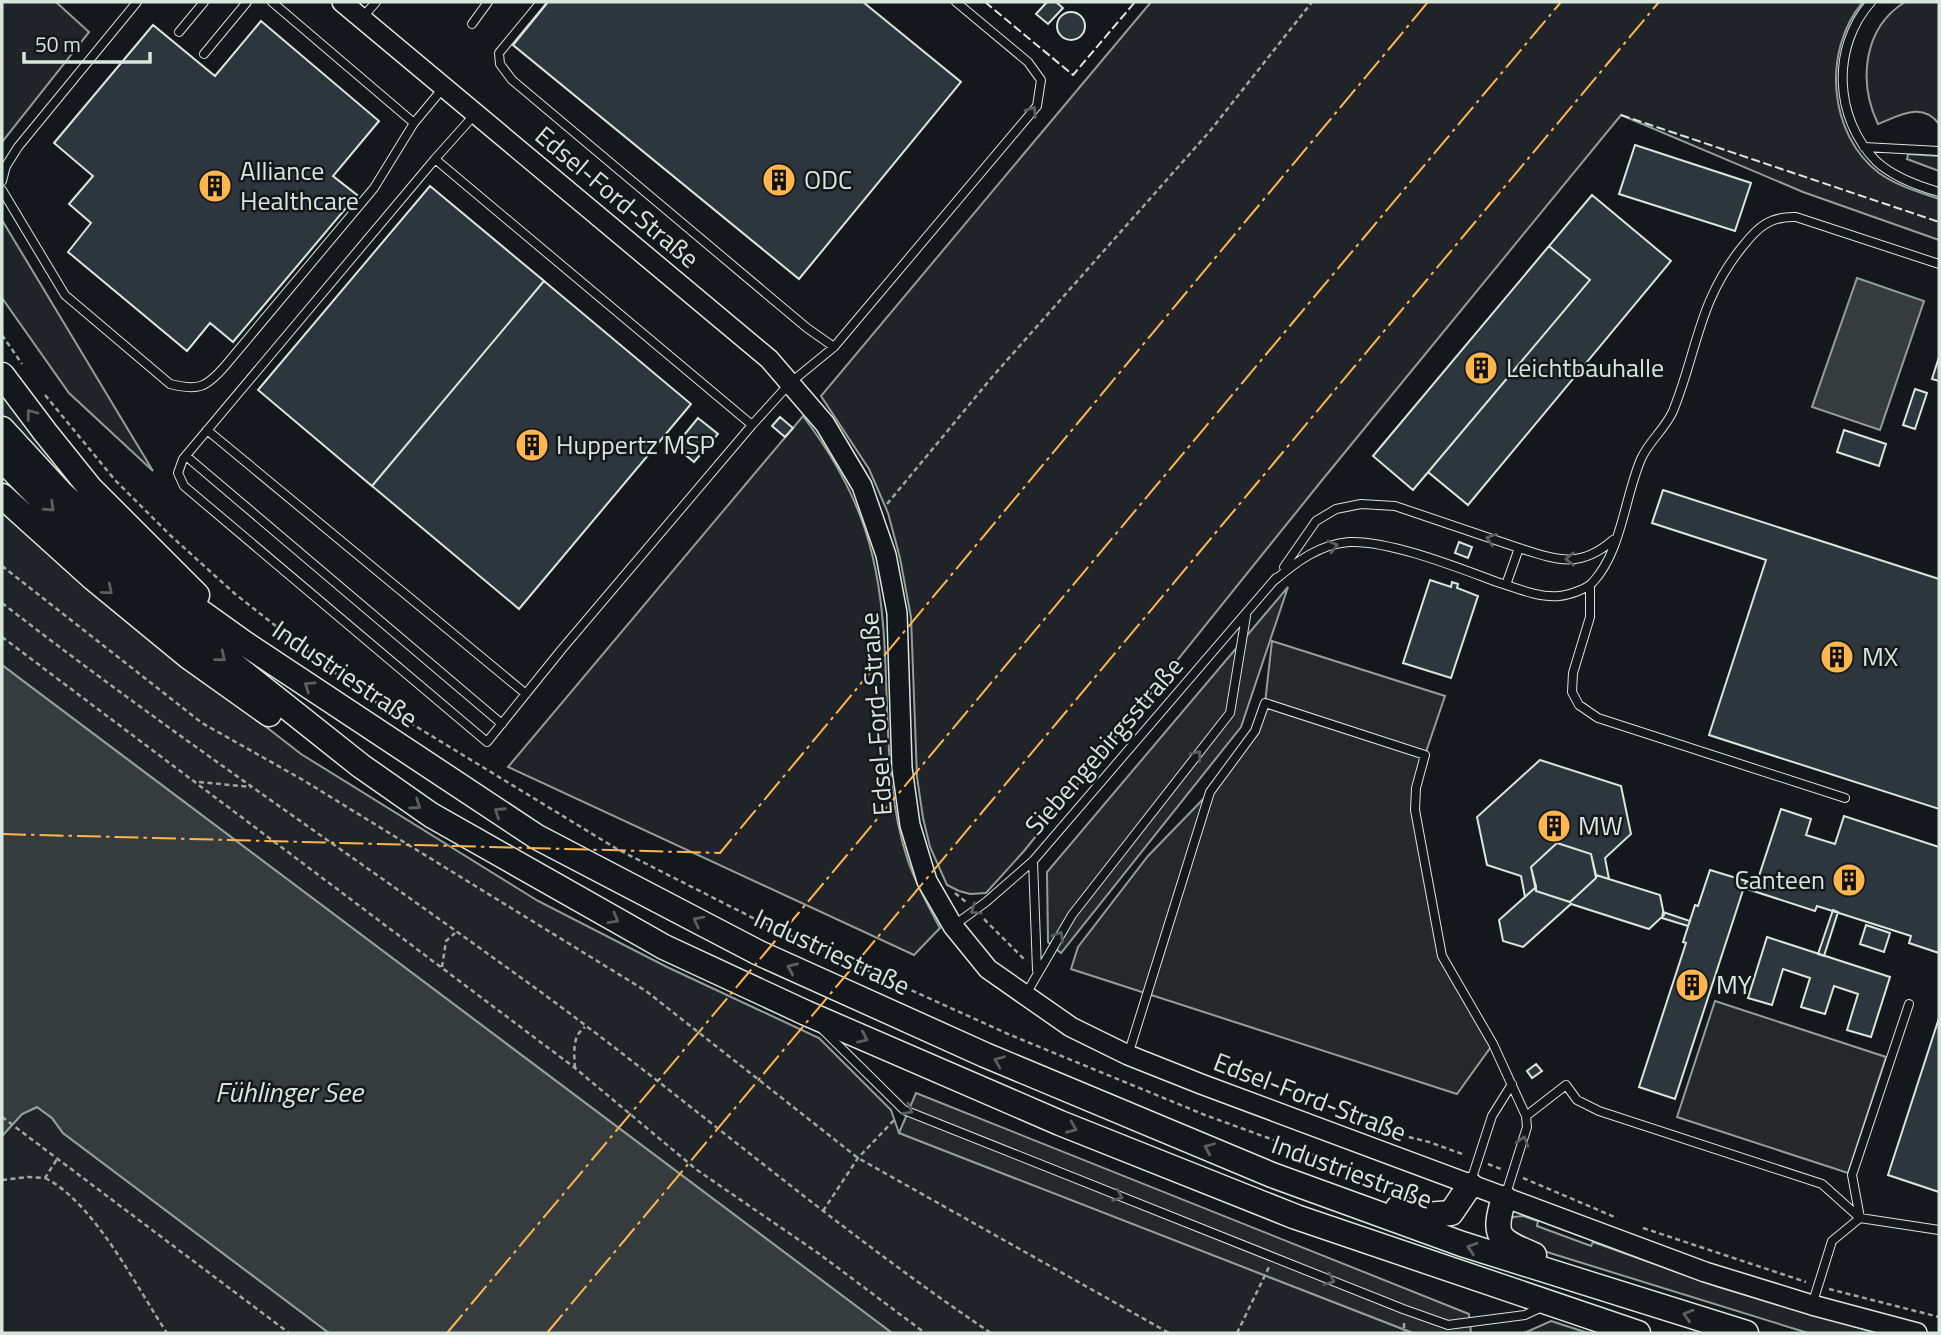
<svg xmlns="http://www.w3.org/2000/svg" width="1941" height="1335" font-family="'Titillium Web',sans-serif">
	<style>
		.green { fill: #202428; stroke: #939e99; stroke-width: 2 }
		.parking { fill: #24282b; stroke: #939e99; stroke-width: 2 }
		.water { fill: #363b3e; stroke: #939e99; stroke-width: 2 }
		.building { fill: #2c363c; stroke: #d8e6dc; stroke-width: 2 }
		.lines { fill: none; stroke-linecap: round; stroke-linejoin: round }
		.service-casing { stroke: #d8e6dc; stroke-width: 10 }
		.tertiary-casing { stroke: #d8e6dc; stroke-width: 22 }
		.trunk-casing { stroke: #d8e6dc; stroke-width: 27 }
		.path { stroke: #9da8a2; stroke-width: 2.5; stroke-dasharray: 5 3.5; stroke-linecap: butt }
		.service { stroke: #14181c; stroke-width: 8 }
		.tertiary { stroke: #14181c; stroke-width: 19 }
		.trunk { stroke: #14181c; stroke-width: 24 }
		.fence { stroke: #d8e6dc; stroke-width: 2; stroke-dasharray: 9 3.5; stroke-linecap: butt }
		.power { stroke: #ffb74d; stroke-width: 2; stroke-dasharray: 24 5 3.5 5; stroke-linecap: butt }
		.oneway { stroke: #59605f }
		.labels { text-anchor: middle; stroke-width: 5; stroke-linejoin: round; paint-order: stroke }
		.poi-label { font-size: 26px; fill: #d8e6dc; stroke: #14181c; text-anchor: start }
		.street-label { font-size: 26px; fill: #d8e6dc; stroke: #14181c }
		.water-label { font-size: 28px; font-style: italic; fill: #d8e6dc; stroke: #14181c }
	</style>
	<rect width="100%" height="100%" fill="#14181c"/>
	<!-- green -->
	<path class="green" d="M2 2H56L89 32 2 142Z
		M1151 2H1863C1822 50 1828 134 1879 173 1897 186 1919 192 1939 199V240L1803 192 1621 115 1323 479 1024 851 986 893 970 894 959 891 947 885 930 847 923 818 917 777 911 617 900 558 888 513 869 469 821 396Z
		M1905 2H1939V124C1922 101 1899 116 1878 124 1858 82 1863 28 1905 2Z
		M1908 154 1939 156V171L1907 159Z
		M2 220 153 471 69 393 2 298Z
		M2 386 136 549 2 420Z
		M803 416C835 458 860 503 872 554 897 654 875 762 908 861 916 884 928 906 940 928L914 955 508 767Z
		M2 504 128 620 301 754 538 901 667 967 819 1038 891 1110 899 1133 1413 1333H892L2 665Z
		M37 1107 52 1118 63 1133 329 1333H2V1136L22 1114Z
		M1523 1216 1538 1221 1537 1226 1591 1246 1593 1242 1719 1287 1878 1333H1808L1550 1253 1522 1243 1510 1235 1509 1221 1513 1217Z
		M1551 1321 1588 1333H1524Z"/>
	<!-- parking -->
	<path class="parking" d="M1288 587 1241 727 1061 953 1048 942 1047 872Z
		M1272 641 1445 696 1425 755 1415 810 1442 956 1493 1044 1457 1094 1071 969 1078 947 1148 856 1210 792 1255 731 1265 703Z
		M1715 1001 1886 1057 1848 1173 1677 1117Z
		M916 1093 1469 1314 1471 1333H1413L899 1133Z"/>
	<!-- water -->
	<path class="water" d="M1857 278 1924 301 1880 430 1812 407Z
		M2 665 23 681 892 1333H329L63 1133 52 1118 37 1107 22 1114 2 1136Z"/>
	<!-- building -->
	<path class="building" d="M548 2H863L961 82 799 279 513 45Z
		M1047 2H1056L1063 8 1048 24 1036 14Z
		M1057 26a14 14 0 1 1 28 0a14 14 0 1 1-28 0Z
		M261 21 379 121 333 176 357 195 233 342 210 323 187 351 68 252 91 223 69 204 93 176 54 143 153 25 215 76Z
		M1635 145 1751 183 1735 231 1619 194Z
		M430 186 544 281 372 486 258 390Z
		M1592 195 1671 261 1468 505 1428 472 1590 280 1549 246Z
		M1549 246 1590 280 1413 490 1373 456Z
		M544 281 691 404 519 609 372 486Z
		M1939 357V381L1932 379Z
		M1915 389 1927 393 1915 429 1903 425Z
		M780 417 793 428 785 437 772 426Z
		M698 418 718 434 694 462 675 446Z
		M1844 430 1886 444 1879 466 1837 452Z
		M1663 490 1939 579V809L1709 735 1766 560 1652 523Z
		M1459 542 1472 547 1468 558 1455 553Z
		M1430 580 1451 587 1452 582 1458 584 1457 588 1478 596 1451 678 1403 663Z
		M1540 760 1621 786 1631 834 1605 858 1609 879 1596 875 1591 854 1557 843 1531 867 1536 887 1525 897 1521 876 1487 865 1477 817Z
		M1781 809 1811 819 1806 835 1835 844 1844 816 1939 847V953L1909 943 1911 936 1817 906 1815 911 1744 888 1746 881 1756 885Z
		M1557 843 1591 854 1596 878 1570 902 1536 891 1531 867Z
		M1710 870 1746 881 1675 1099 1639 1087 1686 943 1683 942 1695 905 1698 906Z
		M1596 875 1660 895 1664 915 1649 929 1571 904 1523 947 1503 941 1499 920 1536 887V891L1570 902 1596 878Z
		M1833 910 1838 912 1824 956 1818 954Z
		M1663 912 1690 921 1688 926 1662 918Z
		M1866 925 1890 933 1884 952 1860 944Z
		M1767 937 1890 977 1871 1037 1847 1030 1858 994 1834 986 1825 1014 1801 1007 1810 978 1783 969 1772 1005 1748 998Z
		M1939 1018V1192L1888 1175Z
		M1536 1064 1542 1071 1532 1078 1527 1071Z"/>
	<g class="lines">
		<defs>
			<path id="service" d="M272 2 414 123
				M541 2 499 53 500 64 512 80 807 328 834 347
				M1871 2C1831 47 1834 118 1876 161 1893 177 1918 186 1939 192
				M362 18 376 2
				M472 24 488 2
				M179 32 204 2
				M204 54 247 2
				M476 113 435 159 752 425 790 383 834 347 1037 106 1041 80 1028 62 956 2
				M1864 147 1939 151
				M435 159 183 459 178 473 184 486 487 742 562 649 752 425
				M2 181 6 166 18 147 137 2
				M2 190 65 295 170 384C198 391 206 388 225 366L374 188 414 123 444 87
				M207 430 526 694
				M186 456 502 724
				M1519 548C1557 560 1580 569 1613 540
				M1284 567 1316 521 1336 509 1361 504 1395 506 1519 548 1506 585
				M1275 580C1296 562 1320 544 1349 542 1389 540 1459 568 1497 582 1516 588 1539 598 1559 596 1569 595 1587 589 1593 582 1622 550 1624 499 1641 459 1649 441 1665 429 1673 411 1698 349 1698 301 1743 246 1758 227 1770 216 1796 217L1939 264
				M1590 586V617L1573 673 1572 692 1579 705 1598 718 1845 798
				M1033 861 1037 970
				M953 926 986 902 1033 861 1276 578
				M1026 994 1072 915 1230 713 1246 616
				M1909 1004 1852 1175 1860 1218 1939 1230
				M823 1030 904 1110 1403 1309 1448 1325 1525 1315 1542 1307
				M1128 1055 1210 792 1255 731 1265 703 1425 755 1416 788 1415 810 1442 956 1493 1044 1526 1116 1527 1127 1505 1197
				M1526 1116 1566 1085 1577 1100 1599 1111 1822 1184 1860 1218 1832 1241 1812 1305
				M1470 1184 1492 1116 1512 1084"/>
			<path id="tertiary" d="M342 2 769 359 825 424 862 486 886 555 897 613 902 768 910 825 927 881 953 926 988 969 1071 1027 1128 1055 1201 1084 1705 1272 1812 1305 1917 1333"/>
			<path id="trunk" d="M2 375 45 432 90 488 197 595
				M2 429 60 492 156 580 244 643 537 837 759 953 985 1055 1272 1175 1462 1244 1746 1333
				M2 459 42 500 128 581 361 766 431 815 664 947 806 1013 1060 1123 1296 1217 1638 1333
				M2 496 93 578 189 657 269 714
				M1504 1198C1492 1237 1498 1240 1534 1255
				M1398 1208 1425 1215 1451 1213 1470 1185"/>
		</defs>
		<!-- service casing -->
		<use href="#service" class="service-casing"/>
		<!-- tertiary casing -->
		<use href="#tertiary" class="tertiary-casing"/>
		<!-- trunk casing -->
		<use href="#trunk" class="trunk-casing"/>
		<!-- path -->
		<path class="path" d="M2 335 22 364
			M45 395 115 480 170 535 234 593 358 691 617 849 763 923 1008 1034 1205 1115 1400 1186
			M887 504 993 376 1210 131 1312 2
			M2 566 202 723 303 780 646 991 858 1158 1169 1333
			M2 603C181 742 370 867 553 1001 700 1110 839 1231 991 1333
			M2 637 575 1068 697 1170 818 1253 925 1333
			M199 782 251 787
			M955 893 966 902
			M984 919 1024 959
			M442 967 446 941 455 933
			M575 1068C574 1052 572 1036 585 1027
			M2 1117 289 1333
			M1384 1131 1429 1142 1465 1155
			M1488 1164 1501 1169
			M45 1178C94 1202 137 1288 167 1333
			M1523 1178 1617 1218
			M2 1180 28 1177 45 1178 57 1159
			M823 1211 858 1158 896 1118
			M1643 1228 1806 1282
			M1829 1289 1939 1317
			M1404 1323V1333
			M1237 1333 1269 1267"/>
		<!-- service -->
		<use href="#service" class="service"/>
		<!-- tertiary -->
		<use href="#tertiary" class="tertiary"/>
		<!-- trunk -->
		<use href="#trunk" class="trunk"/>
		<!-- fence -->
		<path class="fence" d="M985 2 1073 75 1135 2
			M1621 115 1939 222"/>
		<!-- power -->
		<path class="power" d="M2 834 720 853 1428 2
			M447 1333 1561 2
			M547 1333 1659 2"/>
	</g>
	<!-- one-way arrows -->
	<defs><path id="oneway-chevron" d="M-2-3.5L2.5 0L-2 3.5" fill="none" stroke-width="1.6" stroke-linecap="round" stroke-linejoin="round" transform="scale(1.75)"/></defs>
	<g class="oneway">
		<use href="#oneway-chevron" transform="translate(1032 111) rotate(-57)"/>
		<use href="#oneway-chevron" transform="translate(31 414) rotate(-127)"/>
		<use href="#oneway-chevron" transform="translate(50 507) rotate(43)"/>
		<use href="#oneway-chevron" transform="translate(1491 539) rotate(-162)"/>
		<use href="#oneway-chevron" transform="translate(1333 546) rotate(-15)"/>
		<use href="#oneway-chevron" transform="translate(1570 559) rotate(179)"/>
		<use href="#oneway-chevron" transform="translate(108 590) rotate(40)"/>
		<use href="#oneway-chevron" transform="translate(221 657) rotate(39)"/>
		<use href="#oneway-chevron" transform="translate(309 686) rotate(-146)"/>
		<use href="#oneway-chevron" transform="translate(1197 755) rotate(-52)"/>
		<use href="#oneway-chevron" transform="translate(416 805) rotate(35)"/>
		<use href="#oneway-chevron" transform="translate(499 812) rotate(-147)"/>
		<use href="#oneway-chevron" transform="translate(975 910) rotate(146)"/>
		<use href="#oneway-chevron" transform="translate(614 919) rotate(29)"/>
		<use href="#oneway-chevron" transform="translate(698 921) rotate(-152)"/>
		<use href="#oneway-chevron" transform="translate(1059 936) rotate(-59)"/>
		<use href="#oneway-chevron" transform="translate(792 968) rotate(-156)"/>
		<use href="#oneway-chevron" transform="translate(863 1038) rotate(24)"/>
		<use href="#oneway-chevron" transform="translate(999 1061) rotate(-157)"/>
		<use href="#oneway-chevron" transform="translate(908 1110) rotate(30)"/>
		<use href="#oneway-chevron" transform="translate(1072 1128) rotate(22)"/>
		<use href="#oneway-chevron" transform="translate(1523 1141) rotate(-73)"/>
		<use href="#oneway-chevron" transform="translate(1209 1148) rotate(-157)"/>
		<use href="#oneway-chevron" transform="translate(1118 1196) rotate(22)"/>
		<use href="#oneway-chevron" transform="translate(1472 1248) rotate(-162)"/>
		<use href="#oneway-chevron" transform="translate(1330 1280) rotate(22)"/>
		<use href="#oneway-chevron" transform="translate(1688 1315) rotate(-163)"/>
	</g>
	<!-- icons -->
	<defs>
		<symbol id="building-disc" viewBox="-11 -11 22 22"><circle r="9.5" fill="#ffb74d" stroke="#14181c"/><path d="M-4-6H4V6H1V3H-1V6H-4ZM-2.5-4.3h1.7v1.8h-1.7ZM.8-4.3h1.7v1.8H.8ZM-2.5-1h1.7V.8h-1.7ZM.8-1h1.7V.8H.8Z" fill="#111"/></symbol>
	</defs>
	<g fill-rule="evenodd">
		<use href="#building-disc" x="760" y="161" width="38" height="38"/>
		<use href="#building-disc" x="196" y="167" width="38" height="38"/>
		<use href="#building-disc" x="1462" y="349" width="38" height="38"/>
		<use href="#building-disc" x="513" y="426" width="38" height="38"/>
		<use href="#building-disc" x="1818" y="638" width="38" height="38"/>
		<use href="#building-disc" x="1535" y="807" width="38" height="38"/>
		<use href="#building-disc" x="1830" y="861" width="38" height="38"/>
		<use href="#building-disc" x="1673" y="966" width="38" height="38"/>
	</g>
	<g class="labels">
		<!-- poi labels -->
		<g class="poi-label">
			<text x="240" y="180">Alliance<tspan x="240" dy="30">Healthcare</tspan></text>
			<text x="804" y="189">ODC</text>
			<text x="1506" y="377">Leichtbauhalle</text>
			<text x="556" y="454">Huppertz MSP</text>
			<text x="1862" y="666">MX</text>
			<text x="1578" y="835">MW</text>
			<text x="1825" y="889" text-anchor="end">Canteen</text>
			<text x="1716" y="994">MY</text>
		</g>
		<!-- street labels -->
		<g class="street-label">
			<text transform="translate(617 197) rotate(40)" y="9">Edsel-Ford-Straße</text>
			<text transform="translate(345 674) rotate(34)" y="9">Industriestraße</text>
			<text transform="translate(876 714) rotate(-94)" y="9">Edsel-Ford-Straße</text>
			<text transform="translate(1104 746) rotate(-49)" y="9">Siebengebirgsstraße</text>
			<text transform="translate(832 952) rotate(25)" y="9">Industriestraße</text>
			<text transform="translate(1310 1097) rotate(21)" y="9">Edsel-Ford-Straße</text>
			<text transform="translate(1352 1172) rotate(20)" y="9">Industriestraße</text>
		</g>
		<!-- water labels -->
		<g class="water-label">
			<text x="289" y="1102">Fühlinger See</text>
		</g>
	</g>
	<!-- border -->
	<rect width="1941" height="1335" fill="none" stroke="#d8e6dc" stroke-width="7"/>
	<!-- scale -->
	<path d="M24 52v10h126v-10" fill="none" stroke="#d8e6dc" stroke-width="3.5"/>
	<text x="35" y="52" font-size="21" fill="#d8e6dc" stroke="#14181c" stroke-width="5" paint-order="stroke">50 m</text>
</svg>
